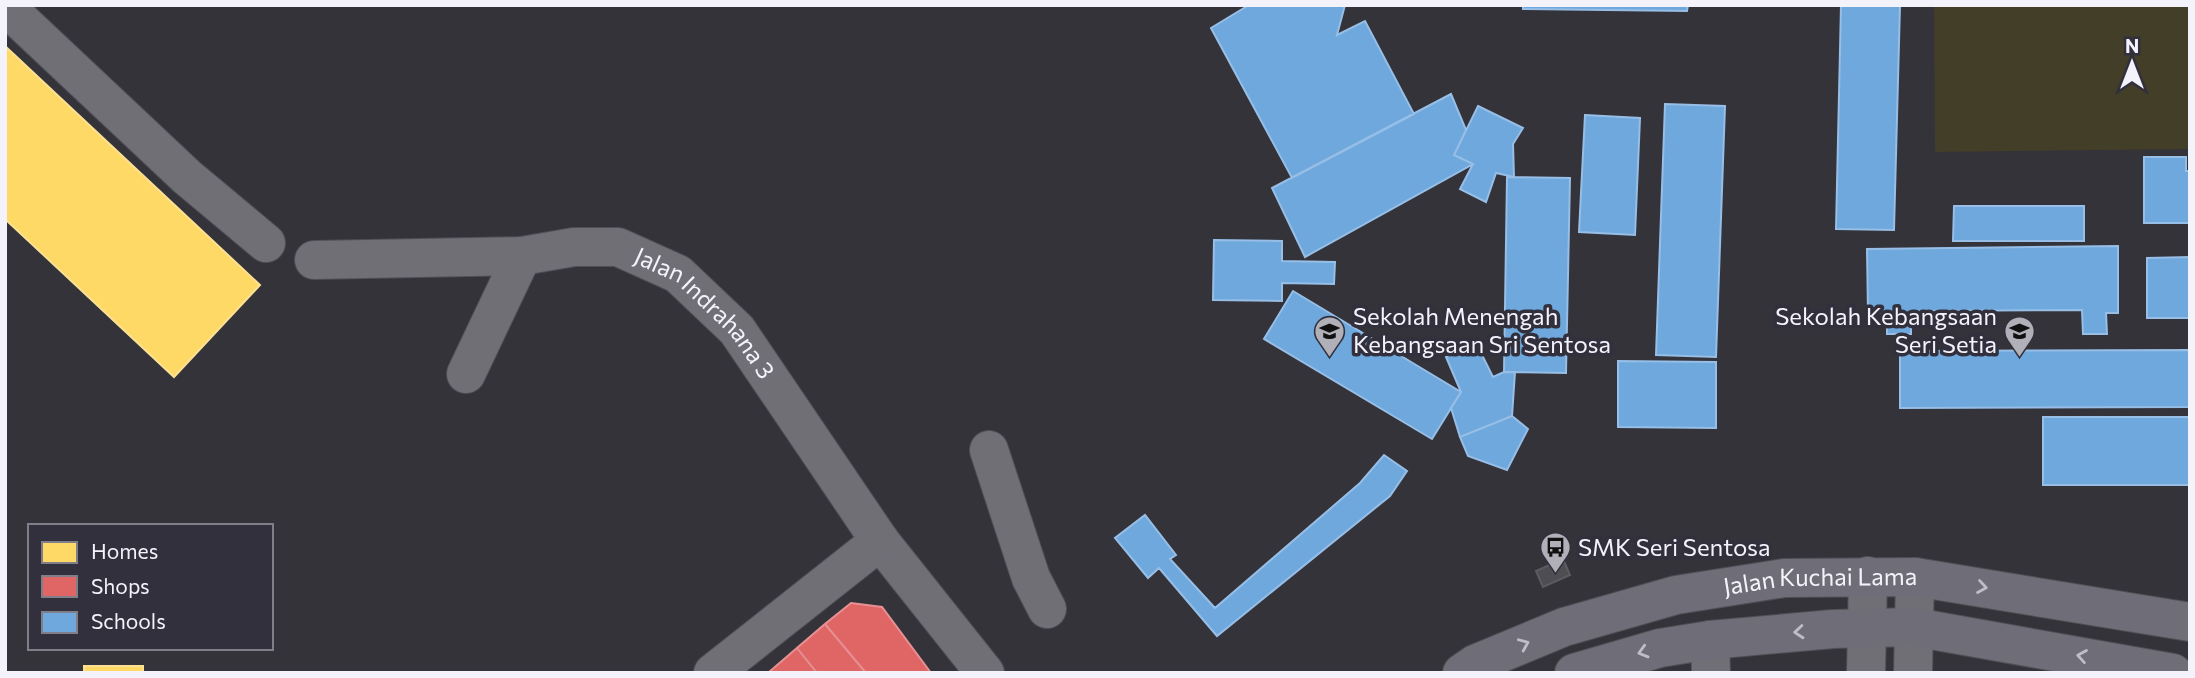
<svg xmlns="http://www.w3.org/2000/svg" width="2195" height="678" font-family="Commissioner,sans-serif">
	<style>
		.green { fill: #433e28 }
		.homes { fill: #ffd966; stroke: #fce193; stroke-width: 2 }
		.shops { fill: #e06666; stroke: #e69093; stroke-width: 2 }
		.schools { fill: #6fa8dc; stroke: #97bee6; stroke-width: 2 }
		.building { fill: #4d4d52; stroke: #5c5b61; stroke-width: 2 }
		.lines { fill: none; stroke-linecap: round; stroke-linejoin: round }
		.minor-casing { stroke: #504f56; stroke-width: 40 }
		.major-casing { stroke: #504f56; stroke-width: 40 }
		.minor { stroke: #706f76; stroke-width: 38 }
		.major { stroke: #6f6d77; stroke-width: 38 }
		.oneway { stroke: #bfbdc7 }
		.labels { text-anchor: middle; stroke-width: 7; stroke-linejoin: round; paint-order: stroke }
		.poi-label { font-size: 24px; fill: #f4f3fc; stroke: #32303d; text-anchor: start }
		.street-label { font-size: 24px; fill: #f4f3fc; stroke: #32303d }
	</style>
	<rect width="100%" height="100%" fill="#34333a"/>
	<!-- green -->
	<path class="green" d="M1934 5H2190V149L1935 152Z"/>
	<!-- homes -->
	<path class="homes" d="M5 46 260 285 174 377 5 219Z
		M84 666H143V673H84Z"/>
	<!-- shops -->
	<path class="shops" d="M851 603 882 607 931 673H866L825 624Z
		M825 624 866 673H817L797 648Z
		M797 648 817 673H770L769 672Z"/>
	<!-- schools -->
	<path class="schools" d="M1249 5H1345L1337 35 1365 21 1414 114 1292 178 1211 28Z
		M1523 5H1688L1687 11 1523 9Z
		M1841 5H1900L1894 230 1836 229Z
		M1451 94 1466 130 1454 155 1473 164 1305 257 1272 188Z
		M1665 104 1725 106 1716 357 1656 355Z
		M1478 106 1523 128 1513 144 1514 177 1496 173 1486 202 1460 189 1473 164 1454 155Z
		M1585 115 1640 118 1635 235 1579 232Z
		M2144 157H2186V171H2190V223H2144Z
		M1507 177 1570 178 1566 373 1504 372Z
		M1954 206H2084V241H1953Z
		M1214 240 1282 241V261L1335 262 1334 284 1282 283V301L1213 300Z
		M2118 246V313H2106L2107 334H2083L2082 310 1911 311V334H1887V313H1868L1867 249Z
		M2190 257V318H2147V258Z
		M1293 291 1461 392 1432 439 1264 339Z
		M1477 345 1493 377 1504 372H1515L1512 416 1460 437 1451 408 1461 392 1446 357Z
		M2190 350V407L1900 408V351Z
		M1618 361 1716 362V428L1618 427Z
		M1512 416 1528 429 1507 470 1468 456 1460 437Z
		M2043 417H2190V485H2043Z
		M1384 455 1407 471 1390 496 1217 636 1159 568 1148 578 1115 538 1145 515 1176 555 1170 559 1215 608 1360 483Z"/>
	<!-- building -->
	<path class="building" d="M1563 559 1570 575 1543 587 1536 571Z"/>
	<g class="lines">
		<defs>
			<g id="minor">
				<path d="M5 6 187 177 266 243"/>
				<path id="s1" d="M314 260 522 256 574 247H618L678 274 737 330 880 541 985 673"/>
				<path d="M466 374 522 256"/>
				<path d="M989 450 1031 578 1047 609"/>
				<path d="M1710 640 1711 673"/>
				<path d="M713 673 880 541"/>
				<path d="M1866 673 1868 576"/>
				<path d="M1913 673 1915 577"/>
			</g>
			<g id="major">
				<path id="s2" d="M1462 673 1475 664 1564 627 1676 595 1784 578 1915 577 2190 622"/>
				<path d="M1574 673 1660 648 1710 640 1833 629 1914 627 2173 673"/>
			</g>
		</defs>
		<!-- minor casing -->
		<use href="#minor" class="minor-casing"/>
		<!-- major casing -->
		<use href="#major" class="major-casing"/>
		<!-- minor -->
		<use href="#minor" class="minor"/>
		<!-- major -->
		<use href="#major" class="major"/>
	</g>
	<!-- one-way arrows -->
	<defs><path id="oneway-chevron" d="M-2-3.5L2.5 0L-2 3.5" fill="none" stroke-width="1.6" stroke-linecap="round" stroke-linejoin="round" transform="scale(1.75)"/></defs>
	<g class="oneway">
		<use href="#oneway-chevron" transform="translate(1982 587) rotate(9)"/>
		<use href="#oneway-chevron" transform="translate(1799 632) rotate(175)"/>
		<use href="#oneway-chevron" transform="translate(1524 644) rotate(-23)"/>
		<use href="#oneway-chevron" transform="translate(1643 652) rotate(164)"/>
		<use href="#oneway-chevron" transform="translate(2082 656) rotate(-170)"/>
	</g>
	<!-- icons -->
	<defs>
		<symbol id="school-pin" viewBox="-11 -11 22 30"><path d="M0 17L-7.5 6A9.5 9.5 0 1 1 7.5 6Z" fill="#b1b0b8" stroke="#32303d"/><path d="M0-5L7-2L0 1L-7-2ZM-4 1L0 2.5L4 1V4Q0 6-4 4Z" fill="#111"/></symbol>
		<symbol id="bus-pin" viewBox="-11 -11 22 30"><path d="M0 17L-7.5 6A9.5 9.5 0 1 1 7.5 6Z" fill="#b1b0b8" stroke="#32303d"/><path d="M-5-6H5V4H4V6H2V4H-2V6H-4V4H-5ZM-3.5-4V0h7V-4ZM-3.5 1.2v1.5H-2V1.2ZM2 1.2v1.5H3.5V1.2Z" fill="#111"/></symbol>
	</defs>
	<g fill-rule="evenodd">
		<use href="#school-pin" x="1312" y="314" width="35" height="47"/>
		<use href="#school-pin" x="2002" y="314" width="35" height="47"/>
		<use href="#bus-pin" x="1538" y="530" width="35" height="47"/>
	</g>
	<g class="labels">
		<!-- poi labels -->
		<g class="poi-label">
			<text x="1353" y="325">Sekolah Menengah<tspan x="1353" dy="28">Kebangsaan Sri Sentosa</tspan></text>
			<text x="1997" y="325" text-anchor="end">Sekolah Kebangsaan<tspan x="1997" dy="28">Seri Setia</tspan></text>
			<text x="1578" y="556">SMK Seri Sentosa</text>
		</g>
		<!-- street labels -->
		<g class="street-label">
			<text dy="8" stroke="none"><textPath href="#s1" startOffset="416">Jalan Indrahana 3</textPath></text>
			<text dy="8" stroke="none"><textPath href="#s2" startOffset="374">Jalan Kuchai Lama</textPath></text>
		</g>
	</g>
	<!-- border -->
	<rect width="2195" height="678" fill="none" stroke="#f4f3fc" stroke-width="14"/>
	<!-- legend -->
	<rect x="28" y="524" width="245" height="126" fill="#32303d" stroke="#807e89" stroke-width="2"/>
	<rect x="42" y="542" width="35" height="21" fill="#ffd966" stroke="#807e89" stroke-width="2"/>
	<text x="91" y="559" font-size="21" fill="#f4f3fc">Homes</text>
	<rect x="42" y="576" width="35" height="21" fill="#e06666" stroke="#807e89" stroke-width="2"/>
	<text x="91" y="594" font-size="21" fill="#f4f3fc">Shops</text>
	<rect x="42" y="612" width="35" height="21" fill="#6fa8dc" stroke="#807e89" stroke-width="2"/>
	<text x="91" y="629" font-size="21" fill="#f4f3fc">Schools</text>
	<!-- north arrow -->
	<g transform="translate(2132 63)" stroke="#32303d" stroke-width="5" paint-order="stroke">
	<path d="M0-5L12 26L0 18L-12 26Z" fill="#f4f3fc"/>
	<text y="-10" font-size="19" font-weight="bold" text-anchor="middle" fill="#f4f3fc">N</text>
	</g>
</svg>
